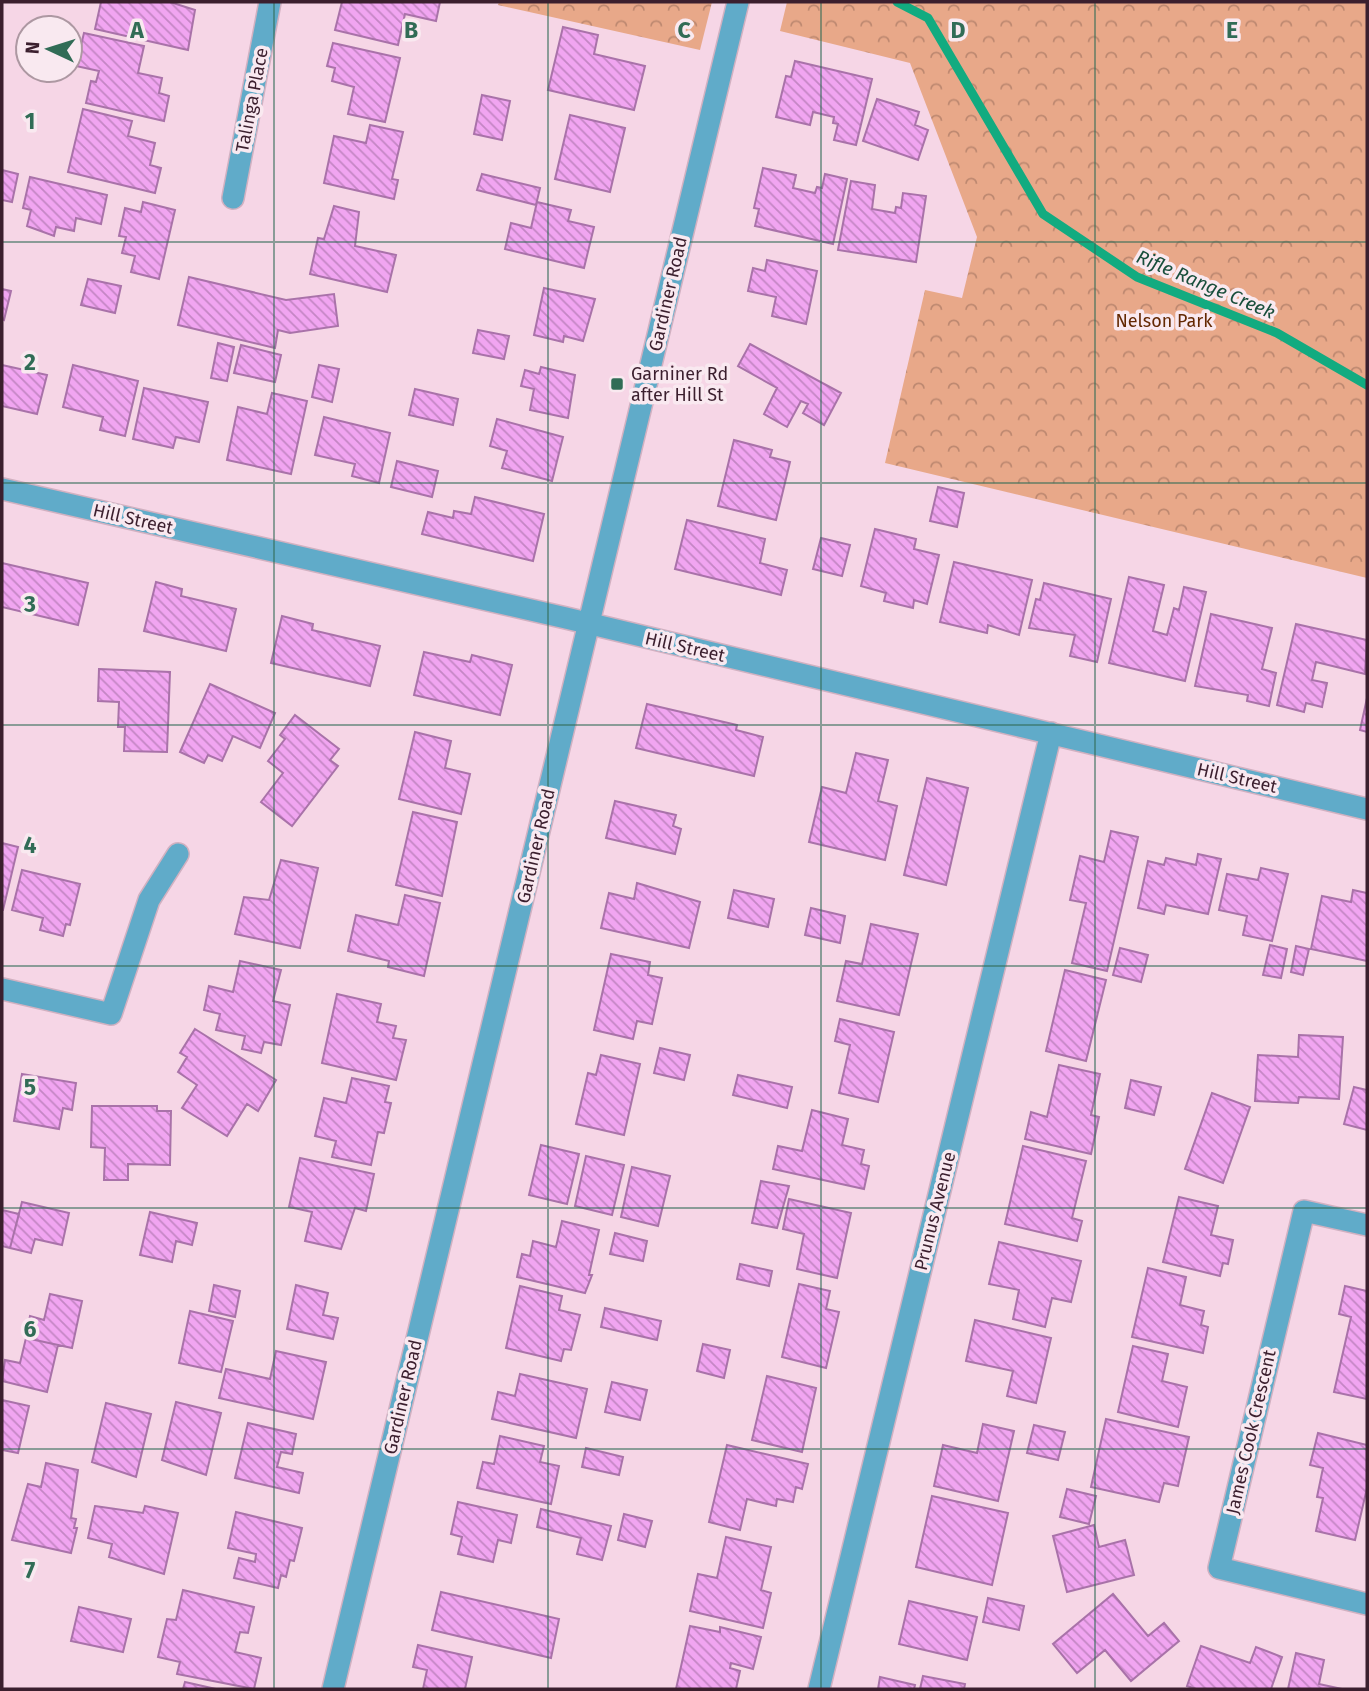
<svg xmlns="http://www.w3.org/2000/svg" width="1369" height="1691" font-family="'Fira Sans',sans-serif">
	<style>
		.park { fill: url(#park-crowns) }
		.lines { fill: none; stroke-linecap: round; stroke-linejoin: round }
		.stream { stroke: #12ab80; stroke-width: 9 }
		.building { fill: url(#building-back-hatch); stroke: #a972a9; stroke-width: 2 }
		.minor-casing { stroke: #d1b1c1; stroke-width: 24 }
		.minor { stroke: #60abc9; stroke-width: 21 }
		.grid { fill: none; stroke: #316c56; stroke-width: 2; stroke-opacity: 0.55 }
		.poi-dot { fill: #316c56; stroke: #f9e9f0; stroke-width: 2.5 }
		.labels { text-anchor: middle; stroke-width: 7; stroke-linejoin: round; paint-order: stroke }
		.street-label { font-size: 18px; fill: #3b1f2e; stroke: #f9e9f0 }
		.park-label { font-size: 18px; fill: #632802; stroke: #f9e9f0 }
		.poi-label { font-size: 18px; fill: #3b1f2e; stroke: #f9e9f0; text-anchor: start }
		.water-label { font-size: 19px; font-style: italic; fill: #184e3b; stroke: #f9e9f0 }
		.grid-label { font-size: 23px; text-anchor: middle; font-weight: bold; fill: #316c56; stroke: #f9e9f0; stroke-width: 7; stroke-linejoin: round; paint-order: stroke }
	</style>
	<defs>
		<pattern id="park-crowns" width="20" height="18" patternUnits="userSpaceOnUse" patternTransform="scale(1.75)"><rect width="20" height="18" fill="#e8a889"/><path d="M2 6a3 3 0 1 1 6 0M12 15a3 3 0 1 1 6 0" fill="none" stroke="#bd8870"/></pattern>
		<pattern id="building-back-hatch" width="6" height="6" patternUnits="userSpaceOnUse" patternTransform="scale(1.75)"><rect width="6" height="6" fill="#f1a5f1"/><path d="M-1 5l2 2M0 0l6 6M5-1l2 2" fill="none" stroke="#c486c4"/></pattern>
	</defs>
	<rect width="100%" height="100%" fill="#f6d6e6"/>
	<!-- park -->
	<path class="park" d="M499 2H712L700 50 498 5Z
		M787 2H1367V578L885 463 925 290 962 298 977 237 910 63 780 31Z"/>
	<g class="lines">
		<!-- stream -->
		<path class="stream" d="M897 2 928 18 1043 214 1137 277 1277 333 1367 385"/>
	</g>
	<!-- building -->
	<path class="building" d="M101 2H170L195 10 188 50 95 29Z
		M342 2H440L436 21 405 14 398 45 335 30Z
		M563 27 598 35 594 54 645 66 634 110 548 90Z
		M84 33 144 46 138 73 162 78 159 93 169 96 164 121 86 103 91 81 96 82 99 71 76 66Z
		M333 43 400 58 385 122 348 114 354 87 332 81 335 68 327 66Z
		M795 61 872 79 856 145 834 140 838 124 833 123 834 117 813 112 810 125 776 117 786 76 791 77Z
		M482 95 510 101 502 140 474 134Z
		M877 99 919 112 915 125 928 130 918 160 863 141Z
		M83 109 132 121 128 136 155 143 150 165 161 168 155 193 68 172Z
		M570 115 625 128 610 192 555 179Z
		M370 125 403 132 392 179 398 180 394 199 324 183 334 136 366 143Z
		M763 168 796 175 793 188 815 193 817 187 822 188 825 174 847 179 833 244 755 226 759 209 754 208Z
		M2 170 18 174 12 202 2 200Z
		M482 174 540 188 536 205 477 190Z
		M30 177 107 195 101 224 76 218 74 231 56 227 54 236 27 226 31 210 23 208Z
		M851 181 875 185 872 209 895 213 896 207 901 208 903 193 926 196 916 262 838 250Z
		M143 202 175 210 159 279 131 272 135 256 122 253 126 237 119 236 125 208 141 212Z
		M537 202 571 210 568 221 594 227 584 268 505 249 511 223 531 228Z
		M334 206 359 212 355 246 396 255 387 292 310 274 318 238 324 239Z
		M767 260 817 271 806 324 772 316 776 297 748 291 753 268 765 271Z
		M189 277 286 300 334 294 338 326 290 333 278 330 275 348 178 325Z
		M88 279 121 286 115 313 81 305Z
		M544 288 595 299 583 341 564 336 563 342 534 335Z
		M2 289 11 291 4 320 2 319Z
		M478 330 509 336 504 359 473 353Z
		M218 343 234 347 227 381 211 378Z
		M750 344 841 393 824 425 803 413 808 404 801 401 787 427 764 414 777 388 738 366Z
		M241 345 281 355 275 382 234 373Z
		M2 365 47 375 37 414 2 406Z
		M73 365 138 381 125 436 100 430 103 417 63 407Z
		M319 365 339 369 332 402 312 397Z
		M541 367 575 375 568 418 530 410 534 389 521 386 525 370 539 374Z
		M144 388 208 402 199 442 176 437 173 448 133 439Z
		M415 389 458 399 453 425 409 415Z
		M272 393 307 401 291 474 227 460 238 407 267 414Z
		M324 417 390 433 379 483 352 476 355 464 315 455Z
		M497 419 563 437 552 481 502 468 507 451 490 446Z
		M734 440 772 450 770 457 790 462 776 520 718 506Z
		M397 461 438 471 432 497 391 487Z
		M938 487 964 493 957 527 930 521Z
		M475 497 544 514 533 561 422 534 428 512 453 518 454 511 471 514Z
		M687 520 765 539 760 563 787 570 781 595 675 569Z
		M875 529 916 539 914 549 939 555 927 604 914 600 913 608 884 601 886 593 861 586Z
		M821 538 850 545 842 576 813 569Z
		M954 562 1032 580 1019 635 988 625 987 633 940 622Z
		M2 563 88 583 78 625 2 607Z
		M1129 577 1164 585 1153 631 1167 635 1174 608 1179 610 1184 587 1206 592 1185 681 1109 663Z
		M156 582 182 589 181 596 236 609 226 651 144 631Z
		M1044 583 1111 599 1097 662 1070 656 1075 635 1029 628 1036 599 1040 600Z
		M1211 614 1272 628 1262 669 1276 673 1269 706 1247 701 1248 695 1195 686Z
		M282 616 313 624 312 630 380 646 370 686 271 663Z
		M1296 624 1367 640 1365 674 1316 662 1312 680 1327 683 1322 707 1306 703 1304 712 1277 705Z
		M424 652 470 662 472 655 512 665 500 715 414 695Z
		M99 669 170 672 167 752 124 751 125 727H118L119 702 98 701Z
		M210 684 275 713 260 748 233 736 222 761 208 755 204 763 180 752Z
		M1367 698V732L1360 730Z
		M647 704 737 725 736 730 763 737 754 776 636 748Z
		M295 715 339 749 330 760 338 766 292 826 261 802 283 773 268 761 285 739 280 735Z
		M415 732 451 741 445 768 470 774 461 814 399 799Z
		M856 753 888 760 878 801 897 806 885 860 809 842 822 787 846 793Z
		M927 778 968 788 946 885 904 875Z
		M615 801 676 815 673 826 681 829 675 854 606 838Z
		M413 812 457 822 442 896 396 885Z
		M1111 831 1138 837 1107 971 1072 963 1086 903 1070 900 1080 856 1104 862Z
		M2 843 18 847 3 910H2Z
		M1198 854 1221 859 1208 914 1166 905 1164 914 1138 908 1148 861 1164 865 1166 858 1196 865Z
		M281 860 318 868 300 948 235 934 244 897 269 900Z
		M1261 868 1288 874 1272 941 1243 935 1247 916 1219 910 1227 874 1258 880Z
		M22 870 80 884 70 925 66 924 63 936 40 930 43 918 12 910Z
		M637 883 700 902 689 948 601 928 609 893 634 899Z
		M734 890 774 899 768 927 728 918Z
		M1353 890 1367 893V961L1311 949 1322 896 1351 902Z
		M405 895 440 903 424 976 388 967 389 961 348 951 356 915 398 925Z
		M811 908 845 916 840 943 805 935Z
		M871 924 918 934 899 1015 837 1001 846 961 862 964Z
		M1270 945 1287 949 1281 978 1263 975Z
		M1296 946 1309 949 1303 975 1291 972Z
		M1120 948 1148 955 1141 982 1113 975Z
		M611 954 650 962 648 975 662 978 652 1024 637 1021 633 1039 594 1030Z
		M240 961 281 970 273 1001 290 1005 281 1045 264 1042 261 1053 242 1049 245 1036 216 1030 220 1014 204 1010 209 986 233 992Z
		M1065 970 1106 980 1086 1061 1046 1051Z
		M337 994 381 1004 377 1022 396 1026 393 1038 406 1040 396 1080 322 1063Z
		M840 1019 894 1032 878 1102 839 1093 850 1045 835 1041Z
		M195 1029 276 1080 258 1111 247 1104 227 1136 182 1108 197 1085 178 1072 187 1057 180 1053Z
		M1299 1035 1343 1037 1339 1099 1299 1097 1298 1103 1255 1101 1258 1055 1298 1057Z
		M660 1048 690 1055 684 1080 654 1073Z
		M601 1055 640 1064 624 1135 576 1124 588 1073 596 1075Z
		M1059 1065 1100 1074 1091 1115 1099 1117 1091 1154 1025 1139 1031 1112 1047 1117Z
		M22 1074 76 1083 72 1110 63 1108 59 1129 14 1121Z
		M738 1075 792 1087 787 1108 733 1095Z
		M352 1078 389 1086 385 1102 391 1103 384 1133 378 1132 371 1165 332 1157 336 1141 315 1136 324 1098 346 1103Z
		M1131 1080 1161 1087 1154 1115 1125 1108Z
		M1354 1087 1367 1090V1130L1344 1124Z
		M1212 1093 1250 1107 1223 1183 1185 1169Z
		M92 1106H157V1111H171L170 1165 128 1164V1180H104L105 1148 91 1147Z
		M812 1110 848 1119 842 1145 864 1150 861 1164 869 1166 864 1189 773 1169 778 1146 802 1151Z
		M541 1145 579 1154 567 1204 529 1195Z
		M1023 1146 1086 1161 1072 1218 1082 1221 1077 1241 1005 1224Z
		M586 1156 624 1165 612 1215 575 1206Z
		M300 1158 374 1174 366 1211 355 1208 341 1249 305 1241 312 1212 289 1207Z
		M632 1167 670 1176 658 1226 621 1217Z
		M761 1181 789 1186 777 1228 752 1223Z
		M1179 1197 1218 1206 1211 1235 1233 1240 1228 1264 1223 1263 1220 1276 1163 1262Z
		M789 1199 851 1213 837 1278 797 1269 804 1234 783 1229Z
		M22 1202 69 1213 62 1245 35 1239 31 1253 10 1248Z
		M2 1210 19 1214 10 1248 2 1246Z
		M150 1212 197 1223 192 1245 176 1241 172 1262 140 1255Z
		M562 1221 599 1230 589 1275H592L585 1293 517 1277 522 1254 530 1256 533 1241 556 1247Z
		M615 1233 647 1241 643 1261 610 1254Z
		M999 1242 1081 1261 1071 1302 1052 1298 1045 1327 1013 1319 1019 1290 989 1284Z
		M740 1264 772 1271 769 1286 737 1279Z
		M1148 1268 1186 1277 1180 1305 1204 1311 1201 1325 1208 1327 1203 1353 1132 1337Z
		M799 1284 830 1291 826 1309 839 1312 826 1368 782 1357Z
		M214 1285 240 1291 235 1317 209 1311Z
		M296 1285 328 1293 323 1315 338 1318 333 1339 287 1329Z
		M520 1286 562 1296 559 1310 580 1315 571 1350 564 1349 561 1361 506 1348Z
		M1345 1286 1367 1291V1399L1334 1392 1351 1317 1339 1314Z
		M50 1294 82 1301 72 1348 26 1338 30 1316 44 1320Z
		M605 1308 661 1321 657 1340 601 1327Z
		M190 1311 233 1321 221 1372 179 1363Z
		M975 1320 1051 1338 1036 1403 1007 1396 1013 1371 966 1361Z
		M26 1338 58 1345 47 1392 2 1381 5 1360 20 1363Z
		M703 1344 730 1350 724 1378 697 1371Z
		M1133 1346 1168 1354 1162 1381 1187 1387 1178 1427 1118 1412Z
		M276 1351 326 1362 313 1419 219 1398 226 1369 270 1379Z
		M520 1374 587 1389 576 1438 492 1419 498 1392 515 1396Z
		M767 1376 816 1388 802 1452 752 1440Z
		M612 1382 647 1390 640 1420 605 1412Z
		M2 1400 29 1406 18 1453 2 1450Z
		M176 1402 221 1413 206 1475 162 1460Z
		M106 1403 151 1414 136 1477 92 1462Z
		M1106 1419 1189 1437 1178 1486 1164 1483 1159 1502 1091 1487Z
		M248 1423 296 1434 292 1454 281 1452 277 1467 303 1473 299 1493 235 1478Z
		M983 1424 1014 1431 998 1501 934 1486 943 1445 977 1453Z
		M1034 1425 1065 1432 1058 1460 1027 1453Z
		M1318 1433 1367 1445V1488L1355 1540 1316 1531 1323 1498 1317 1497 1323 1468 1310 1465Z
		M500 1436 544 1446 540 1462 559 1466 551 1504 477 1488 483 1462 494 1464Z
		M727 1445 808 1464 802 1489 796 1487 793 1502 777 1499 776 1506 747 1499 740 1530 709 1522Z
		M586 1448 623 1457 619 1475 582 1467Z
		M46 1463 78 1470 71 1518 76 1519 74 1528H77L71 1553 12 1540 28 1484 41 1487Z
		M1067 1489 1096 1496 1089 1524 1060 1517Z
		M932 1496 1008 1513 992 1585 916 1567Z
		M458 1502 517 1515 511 1543 498 1540 493 1562 458 1554 462 1537 451 1534Z
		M95 1506 143 1513 145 1506 178 1513 164 1574 109 1557 112 1544 88 1538Z
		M541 1509 611 1526 602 1560 577 1554 581 1538 537 1527Z
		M236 1512 302 1528 294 1561 290 1560 286 1577 281 1575 278 1588 234 1578 239 1558 255 1562 256 1554 228 1548Z
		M624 1514 652 1521 645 1547 618 1540Z
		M1094 1525 1099 1547 1125 1540 1134 1575 1067 1592 1053 1536Z
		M726 1537 771 1547 761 1590 771 1593 763 1628 690 1611 698 1574 717 1578Z
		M183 1590 254 1607 248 1633 240 1632 235 1652 261 1658 254 1689 177 1674 180 1662 158 1657 167 1619 176 1620Z
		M441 1592 559 1619 551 1658 432 1630Z
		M1113 1594 1148 1636 1164 1623 1179 1641 1131 1681 1105 1650 1077 1673 1053 1644Z
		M988 1598 1024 1606 1019 1630 983 1622Z
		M909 1601 977 1617 967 1660 899 1644Z
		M79 1607 131 1619 123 1652 71 1641Z
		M690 1626 720 1632V1627L761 1637 753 1669 731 1663 730 1668 740 1671 736 1689H676Z
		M418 1645 472 1657 465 1689H423L427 1670 413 1667Z
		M1201 1646 1250 1663 1256 1647 1282 1657 1271 1689H1196L1187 1686Z
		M1296 1653 1324 1660 1319 1684 1342 1689H1288Z
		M923 1676 965 1684 964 1689H920Z
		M880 1677 915 1685 914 1689H878Z
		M185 1682 216 1689H183Z"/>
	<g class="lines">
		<defs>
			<path id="minor" d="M233 198 270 2
				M2 489 566 618 1367 809
				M2 989 111 1014 149 900 178 854
				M1367 1225 1304 1211 1219 1568 1367 1604
				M333 1689 738 2
				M819 1689 1051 733"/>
		</defs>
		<!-- minor casing -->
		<use href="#minor" class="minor-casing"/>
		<!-- minor -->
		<use href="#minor" class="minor"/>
	</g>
	<!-- grid -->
	<path class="grid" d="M274 2V1689M548 2V1689M821 2V1689M1095 2V1689M2 242H1367M2 483H1367M2 725H1367M2 966H1367M2 1208H1367M2 1449H1367"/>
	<!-- markers -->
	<rect class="poi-dot" x="610" y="377" width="14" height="14" rx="3.5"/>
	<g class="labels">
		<!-- street labels -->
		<g class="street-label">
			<text transform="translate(252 100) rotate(-79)" y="6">Talinga Place</text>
			<text transform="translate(668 294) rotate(-77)" y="6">Gardiner Road</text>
			<text transform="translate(133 519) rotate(13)" y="6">Hill Street</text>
			<text transform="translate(685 647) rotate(13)" y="6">Hill Street</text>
			<text transform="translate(1237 778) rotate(13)" y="6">Hill Street</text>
			<text transform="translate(536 846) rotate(-77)" y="6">Gardiner Road</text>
			<text transform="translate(935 1211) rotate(-76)" y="6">Prunus Avenue</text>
			<text transform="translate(403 1397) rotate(-77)" y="6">Gardiner Road</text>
			<text transform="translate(1251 1432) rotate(-77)" y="6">James Cook Crescent</text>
		</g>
		<!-- park labels -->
		<g class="park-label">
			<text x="1164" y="327">Nelson Park</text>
		</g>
		<!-- poi labels -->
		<g class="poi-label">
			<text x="631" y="380">Garniner Rd<tspan x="631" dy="21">after Hill St</tspan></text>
		</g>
		<!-- water labels -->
		<g class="water-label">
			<text transform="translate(1206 284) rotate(23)" y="7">Rifle Range Creek</text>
		</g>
	</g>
	<g class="grid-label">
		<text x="137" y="38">A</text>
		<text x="411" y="38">B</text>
		<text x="684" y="38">C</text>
		<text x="958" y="38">D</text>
		<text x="1232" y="38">E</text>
		<text x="30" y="129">1</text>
		<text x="30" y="370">2</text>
		<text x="30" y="612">3</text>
		<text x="30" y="853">4</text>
		<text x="30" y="1095">5</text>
		<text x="30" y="1337">6</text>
		<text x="30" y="1578">7</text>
	</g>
	<!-- border -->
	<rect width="1369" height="1691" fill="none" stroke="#3b1f2e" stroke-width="7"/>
	<!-- north arrow -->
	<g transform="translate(49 49) rotate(274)"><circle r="33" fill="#f9e9f0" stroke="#ad98a2" stroke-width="2"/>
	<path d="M0-5L12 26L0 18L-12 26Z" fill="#316c56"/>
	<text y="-10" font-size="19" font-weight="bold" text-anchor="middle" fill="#3b1f2e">N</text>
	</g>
</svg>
